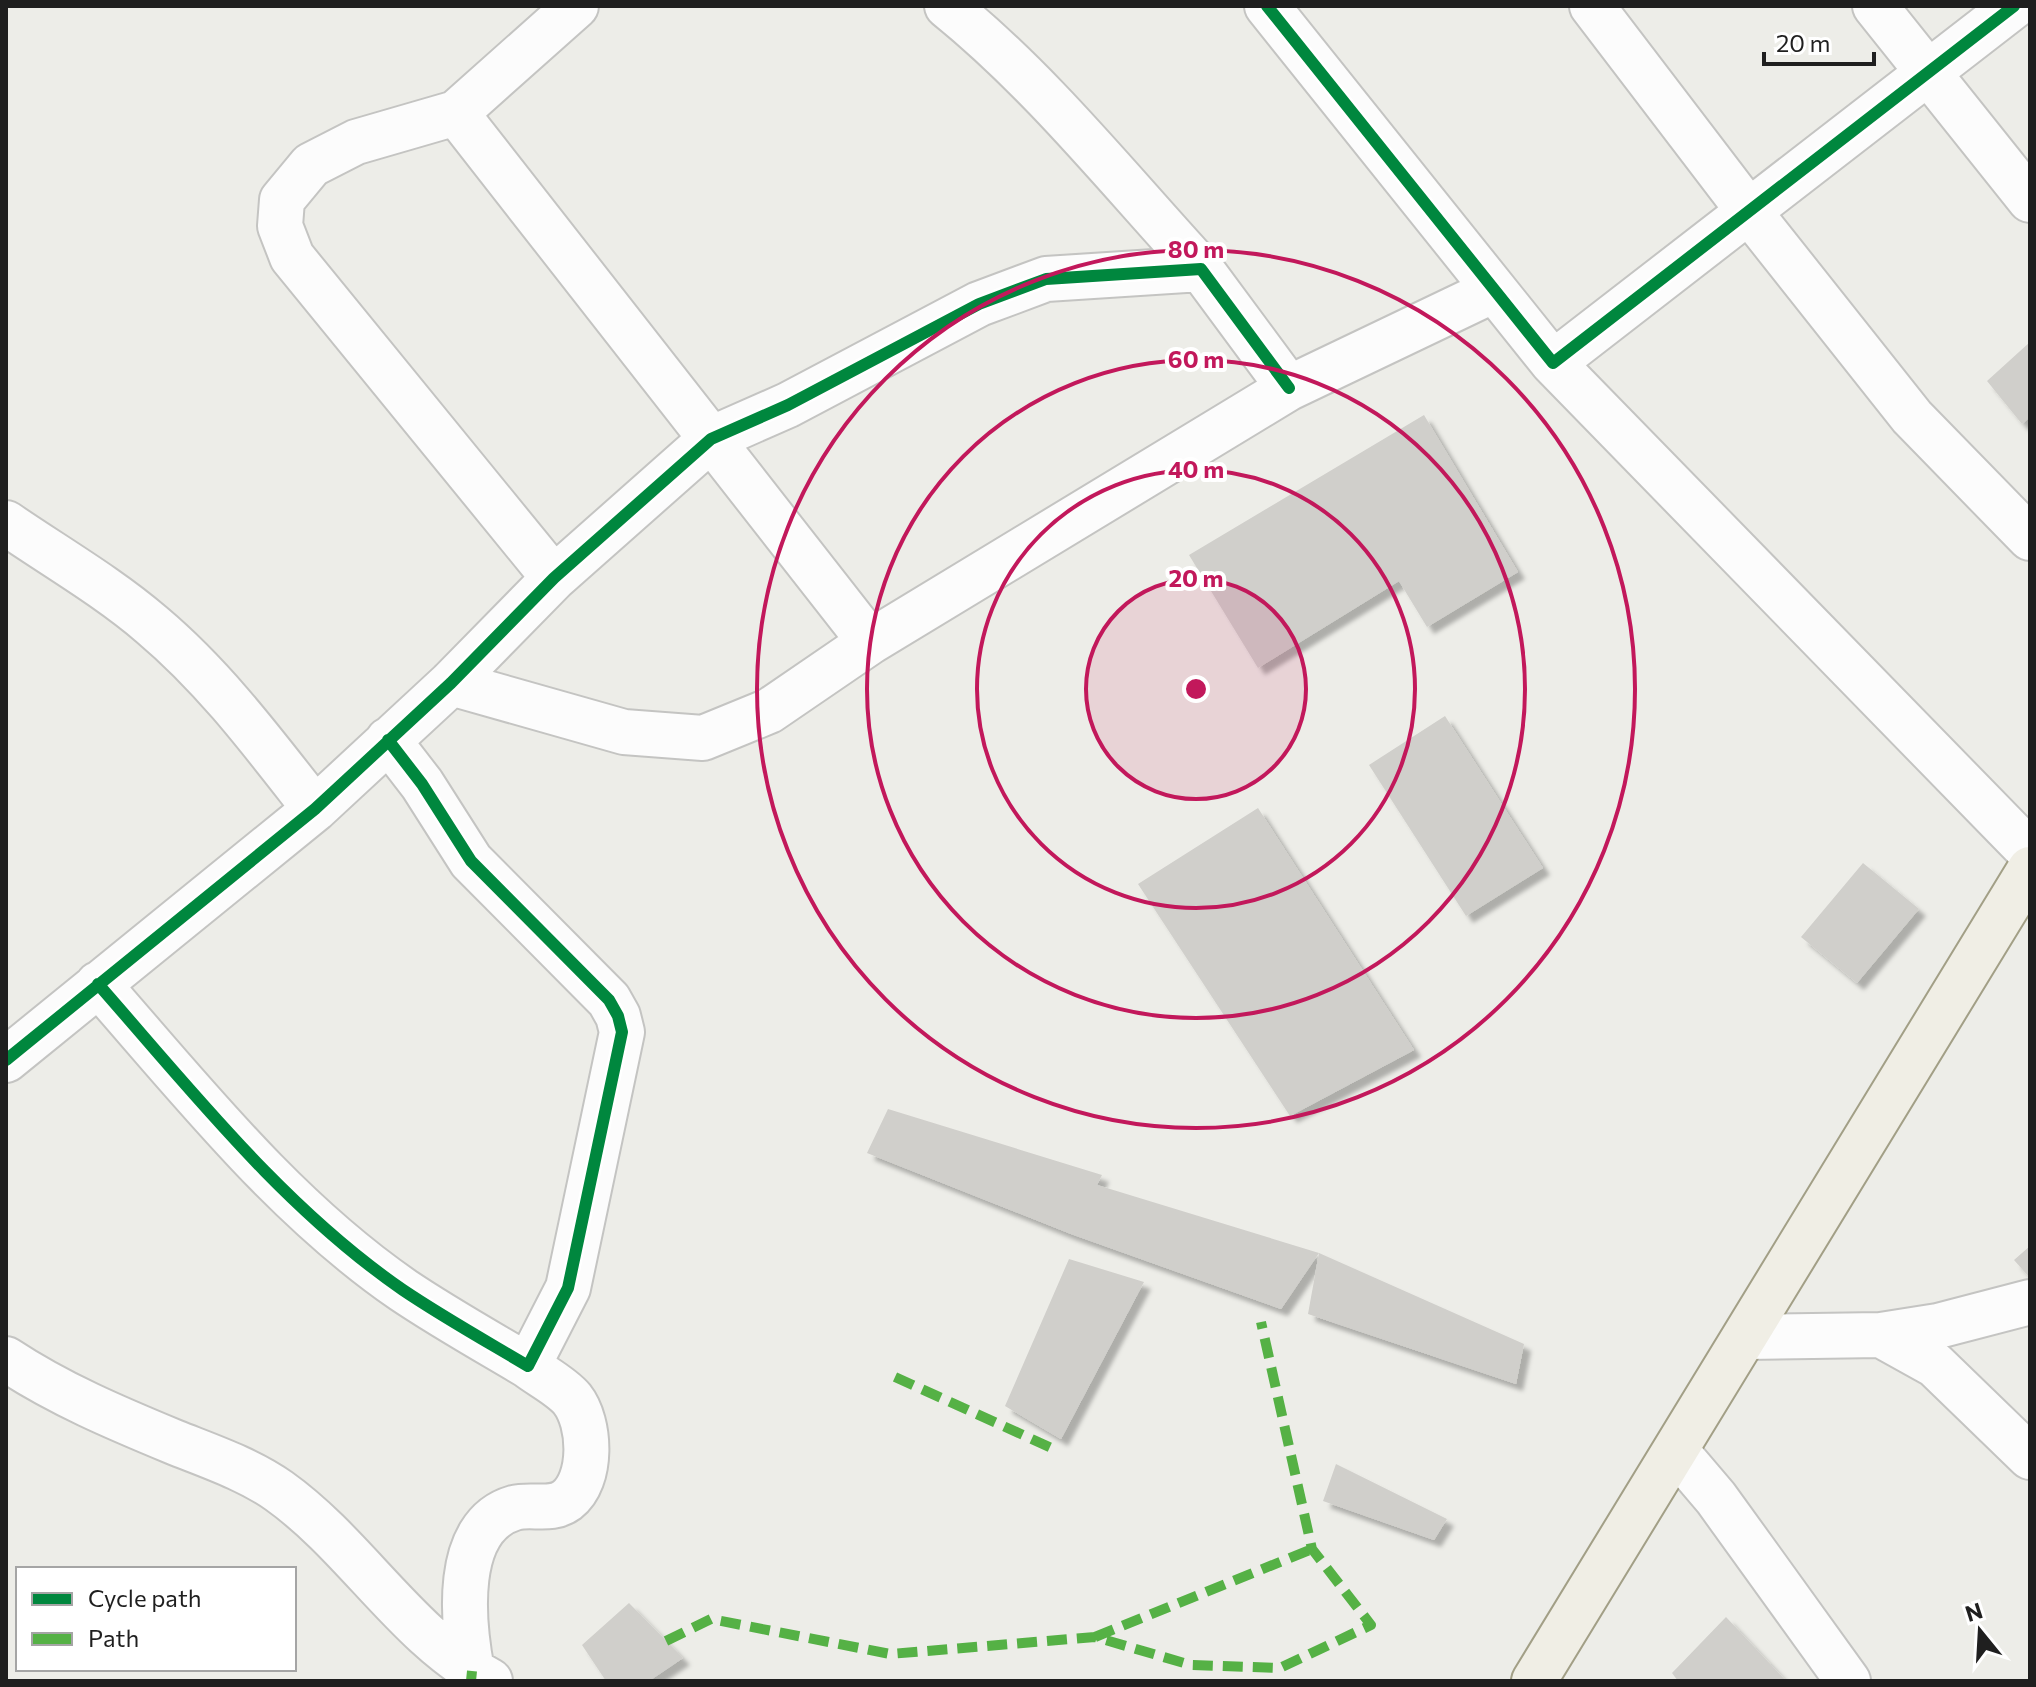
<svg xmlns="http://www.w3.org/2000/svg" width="2036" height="1687" font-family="Commissioner,sans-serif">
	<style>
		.building { fill: #d0cfcb; filter: url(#shadow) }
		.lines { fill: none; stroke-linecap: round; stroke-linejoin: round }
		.minor-casing { stroke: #c4c4c2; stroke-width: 48 }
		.major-casing { stroke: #a29f86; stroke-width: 48 }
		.minor { stroke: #fcfcfc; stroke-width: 44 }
		.major { stroke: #f0eee5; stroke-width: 44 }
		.quiet { stroke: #55b145; stroke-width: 10; stroke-dasharray: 20 10; stroke-linecap: butt }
		.cycleway-casing { stroke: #fff; stroke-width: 17 }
		.cycleway { stroke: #00873e; stroke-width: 12 }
		.ring { fill: none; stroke: #c2185b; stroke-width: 4 }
		.centre { fill: #c2185b; stroke: #fff; stroke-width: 4 }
		.ring-label { font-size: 24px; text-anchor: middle; font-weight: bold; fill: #c2185b; stroke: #fff; stroke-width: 8; stroke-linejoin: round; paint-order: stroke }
	</style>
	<defs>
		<filter id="shadow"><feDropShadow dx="7" dy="7" stdDeviation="2" flood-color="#0004"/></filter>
	</defs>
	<rect width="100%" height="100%" fill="#edede8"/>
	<!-- building -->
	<path class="building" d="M2030 342V417L2022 424 1987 381Z
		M1424 415 1518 572 1427 627 1399 581 1258 668 1189 555Z
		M1445 716 1543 868 1466 916 1369 765Z
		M1258 808 1414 1050 1290 1116 1138 884Z
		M1863 863 1919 909 1857 983 1801 937Z
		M888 1109 1102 1175 1097 1185 1319 1253 1281 1309 1071 1234 867 1153Z
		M2030 1246V1278L2014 1260Z
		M1319 1253 1524 1344 1516 1384 1308 1314Z
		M1069 1259 1144 1282 1061 1439 1005 1406Z
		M1336 1464 1447 1519 1434 1540 1323 1501Z
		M629 1603 683 1658 649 1681H606L582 1645Z
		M1726 1617 1786 1681H1678L1672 1673Z"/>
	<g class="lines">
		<defs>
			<path id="minor" d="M947 6C1041 82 1119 180 1201 269
				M1267 6 1553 363 2014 6
				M1592 6 1747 209 1912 417 2030 538
				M1875 6 2030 200
				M456 113 870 642
				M1553 363 2030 852
				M6 523C54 556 108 587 152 625 215 678 264 744 315 809
				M554 578 292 257 280 226 282 200 311 165 356 142 456 113 576 6
				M451 683 624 732 703 738 769 711 870 642 1289 388 1492 291
				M98 984C192 1091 284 1208 403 1290 443 1317 486 1341 528 1366L568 1288 622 1032 618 1016 609 1000 471 861 422 784 388 740
				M6 1060 315 809 451 683 554 578 711 439 788 405 979 304 1046 279 1201 269 1289 388
				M1881 1335 1938 1326 2030 1302
				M1747 1337 1881 1335 1935 1365 2030 1457
				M6 1359C59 1394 116 1418 174 1442 209 1456 248 1469 279 1491 356 1546 406 1636 490 1681
				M1676 1451 1716 1498 1848 1681
				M472 1671C463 1624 452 1526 514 1508 532 1503 551 1512 567 1500 593 1480 591 1423 572 1399 561 1386 541 1376 528 1366"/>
			<path id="major" d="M1534 1681 2030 869"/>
		</defs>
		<!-- minor casing -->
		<use href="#minor" class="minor-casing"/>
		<!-- major casing -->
		<use href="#major" class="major-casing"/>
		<!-- minor -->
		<use href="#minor" class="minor"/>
		<!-- major -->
		<use href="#major" class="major"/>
		<!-- quiet -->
		<path class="quiet" d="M895 1377 1056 1450
			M1095 1637 1312 1549
			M666 1641 711 1619 890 1654 1095 1637 1191 1665 1280 1668 1371 1625 1312 1549 1261 1322
			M471 1681 472 1671"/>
		<defs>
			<path id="cycleway" d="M1267 6 1553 363 2014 6
				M98 984C192 1091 284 1208 403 1290 443 1317 486 1341 528 1366L568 1288 622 1032 618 1016 609 1000 471 861 422 784 388 740
				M6 1060 315 809 451 683 554 578 711 439 788 405 979 304 1046 279 1201 269 1289 388"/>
		</defs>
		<!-- cycleway casing -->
		<use href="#cycleway" class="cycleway-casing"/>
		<!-- cycleway -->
		<use href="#cycleway" class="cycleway"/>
	</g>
	<!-- distance rings -->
	<circle cx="1196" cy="689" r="110" fill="#c2185b" fill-opacity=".12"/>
	<g class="ring">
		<circle cx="1196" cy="689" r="110"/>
		<circle cx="1196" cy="689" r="219"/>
		<circle cx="1196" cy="689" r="329"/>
		<circle cx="1196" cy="689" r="439"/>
	</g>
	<circle cx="1196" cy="689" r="12" class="centre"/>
	<g class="ring-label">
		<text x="1196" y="258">80 m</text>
		<text x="1196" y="368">60 m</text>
		<text x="1196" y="478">40 m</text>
		<text x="1196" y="587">20 m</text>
	</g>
	<!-- border -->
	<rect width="2036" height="1687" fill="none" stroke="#1f1f1f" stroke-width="16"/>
	<!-- legend -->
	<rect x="16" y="1567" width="280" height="104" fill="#ffffff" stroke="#a5a5a5" stroke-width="2"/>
	<rect x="32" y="1593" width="40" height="12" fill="#00873e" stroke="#a5a5a5" stroke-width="2"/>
	<text x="88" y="1607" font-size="24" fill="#1f1f1f">Cycle path</text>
	<rect x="32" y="1633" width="40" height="12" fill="#55b145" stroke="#a5a5a5" stroke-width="2"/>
	<text x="88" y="1647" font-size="24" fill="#1f1f1f">Path</text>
	<!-- north arrow -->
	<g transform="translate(1980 1631) rotate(342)" stroke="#ffffff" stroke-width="6" paint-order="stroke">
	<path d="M0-6L14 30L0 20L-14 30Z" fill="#1f1f1f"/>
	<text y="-12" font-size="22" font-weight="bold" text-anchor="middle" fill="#1f1f1f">N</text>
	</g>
	<!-- scale -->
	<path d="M1764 52v12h110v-12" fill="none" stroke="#1f1f1f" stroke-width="4"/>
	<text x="1776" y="52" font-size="24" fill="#1f1f1f" stroke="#ffffff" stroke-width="6" paint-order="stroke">20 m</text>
</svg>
